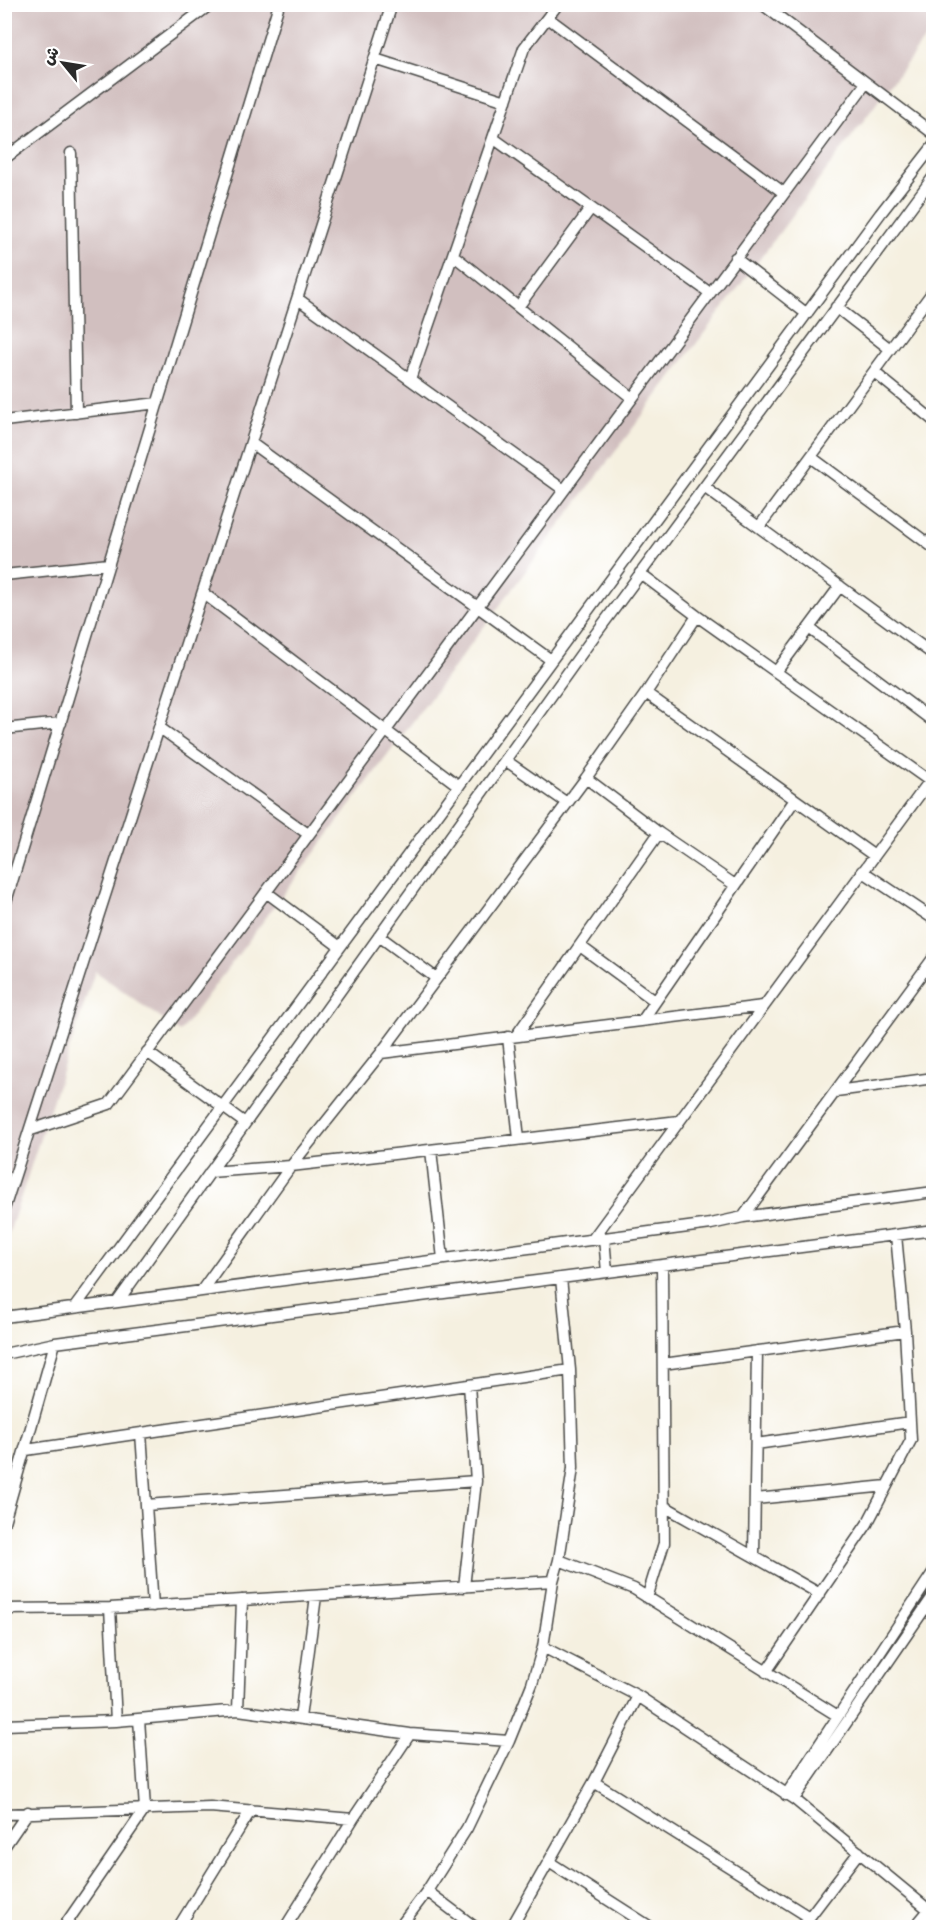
<svg xmlns="http://www.w3.org/2000/svg" width="938" height="1932" font-family="Itim,'Playpen Sans Arabic',sans-serif">
	<style>
		.industrial { fill: #d1bfbf }
		.lines { fill: none; stroke-linecap: round; stroke-linejoin: round }
		.minor-casing { stroke: #494946; stroke-width: 13 }
		.minor { stroke: #fff; stroke-width: 10 }
	</style>
	<rect width="100%" height="100%" fill="#fff"/>
	<filter id="ink" filterUnits="userSpaceOnUse"><feTurbulence type="fractalNoise" baseFrequency=".0167" numOctaves="2"/><feDisplacementMap in="SourceGraphic" scale="12" xChannelSelector="R" yChannelSelector="G"/><feConvolveMatrix kernelMatrix="1 2 1 2 8 2 1 2 1" color-interpolation-filters="sRGB"/></filter>
	<filter id="wash" filterUnits="userSpaceOnUse"><feTurbulence type="fractalNoise" baseFrequency=".008" numOctaves="4" result="noise"/><feDisplacementMap in="SourceGraphic" scale="24" xChannelSelector="R" yChannelSelector="G"/><feGaussianBlur stdDeviation="1.35" result="paint"/><feColorMatrix in="noise" values="0 0 0 0 0 0 0 0 0 0 0 0 0 0 0 0 0 1.4 0 .05"/><feComposite in="paint" operator="in"/></filter>
	<g filter="url(#wash)">
		<rect width="100%" height="100%" fill="#f5f0e0"/>
		<!-- industrial -->
		<path class="industrial" d="M5 5H933V28L180 1032 95 971 5 1245Z"/>
	</g>
	<g filter="url(#ink)">
		<g class="lines">
			<defs>
				<path id="minor" d="M762 4 934 134
					M548 18 784 193
					M375 59 506 101
					M493 138 710 293
					M71 153 76 413
					M4 159 211 4
					M453 255 632 398
					M735 258 807 314
					M298 299 564 490
					M518 307 591 208
					M836 307 890 349
					M874 372 934 421
					M410 379 524 48 558 4
					M4 421 158 403
					M251 443 551 660
					M811 457 934 548
					M704 487 934 655
					M759 527 934 290
					M640 573 697 616 934 784
					M4 575 109 564
					M203 593 459 786
					M809 628 934 722
					M776 672 840 586
					M646 693 873 855
					M160 728 308 834
					M4 729 61 723
					M505 760 567 803
					M586 778 659 833 735 885
					M862 871 934 919
					M266 892 340 947
					M4 908 279 4
					M379 936 436 978
					M580 946 655 1001
					M642 1021 794 801
					M516 1036 659 833
					M508 1037 519 1139
					M147 1052 245 1123
					M381 1053 763 1006
					M836 1091 934 1078
					M31 1130 109 1104 866 83
					M431 1150 443 1259
					M210 1172 291 1166 679 1121
					M4 1209 392 4
					M743 1217 934 957
					M604 1238 607 1272
					M592 1240 934 775
					M202 1290 291 1166 381 1053 586 778 646 693 697 616
					M118 1301 589 643 934 176
					M75 1307 880 214 934 145
					M4 1317 711 1224 743 1217 934 1192
					M4 1354 55 1343 934 1230
					M663 1364 905 1331
					M141 1433 153 1606
					M756 1444 910 1422
					M26 1450 570 1370
					M755 1499 887 1486
					M146 1505 476 1481
					M664 1506 820 1594
					M4 1522 55 1343
					M754 1556 757 1351
					M559 1560 634 1589 838 1716
					M464 1587 476 1481 469 1385
					M647 1598 664 1543 662 1265
					M110 1608 116 1721
					M4 1609 110 1608 553 1581
					M543 1647 638 1696 794 1799 929 1910
					M766 1672 867 1524 911 1440 905 1331 896 1235
					M238 1710 242 1600
					M300 1718 316 1596
					M4 1725 116 1721 238 1710 410 1734 509 1741
					M594 1782 809 1917
					M786 1795 934 1571
					M794 1799 934 1595
					M4 1814 210 1807 353 1819
					M4 1847 28 1812
					M549 1862 652 1928
					M427 1891 476 1928
					M63 1928 145 1809 139 1719
					M178 1928 251 1810
					M285 1928 353 1819 410 1734
					M399 1928 427 1891 467 1828 509 1741 532 1684 543 1647 553 1581 559 1560 573 1468 570 1370 561 1278
					M511 1928 594 1782 638 1696
					M801 1928 859 1852
					M914 1928 934 1904"/>
			</defs>
			<!-- minor casing -->
			<use href="#minor" class="minor-casing"/>
			<!-- minor -->
			<use href="#minor" class="minor"/>
		</g>
	</g>
	<!-- margin -->
	<rect width="938" height="1932" fill="none" stroke="#fff" stroke-width="24"/>
	<!-- north arrow -->
	<g transform="translate(63 63) rotate(300)" stroke="#ffffff" stroke-width="4.5" paint-order="stroke">
	<path d="M0-4.5L10 22L0 15L-10 22Z" fill="#2b2b2b"/>
	<text y="-9" font-size="16" font-weight="bold" text-anchor="middle" fill="#2b2b2b">ش</text>
	</g>
</svg>
